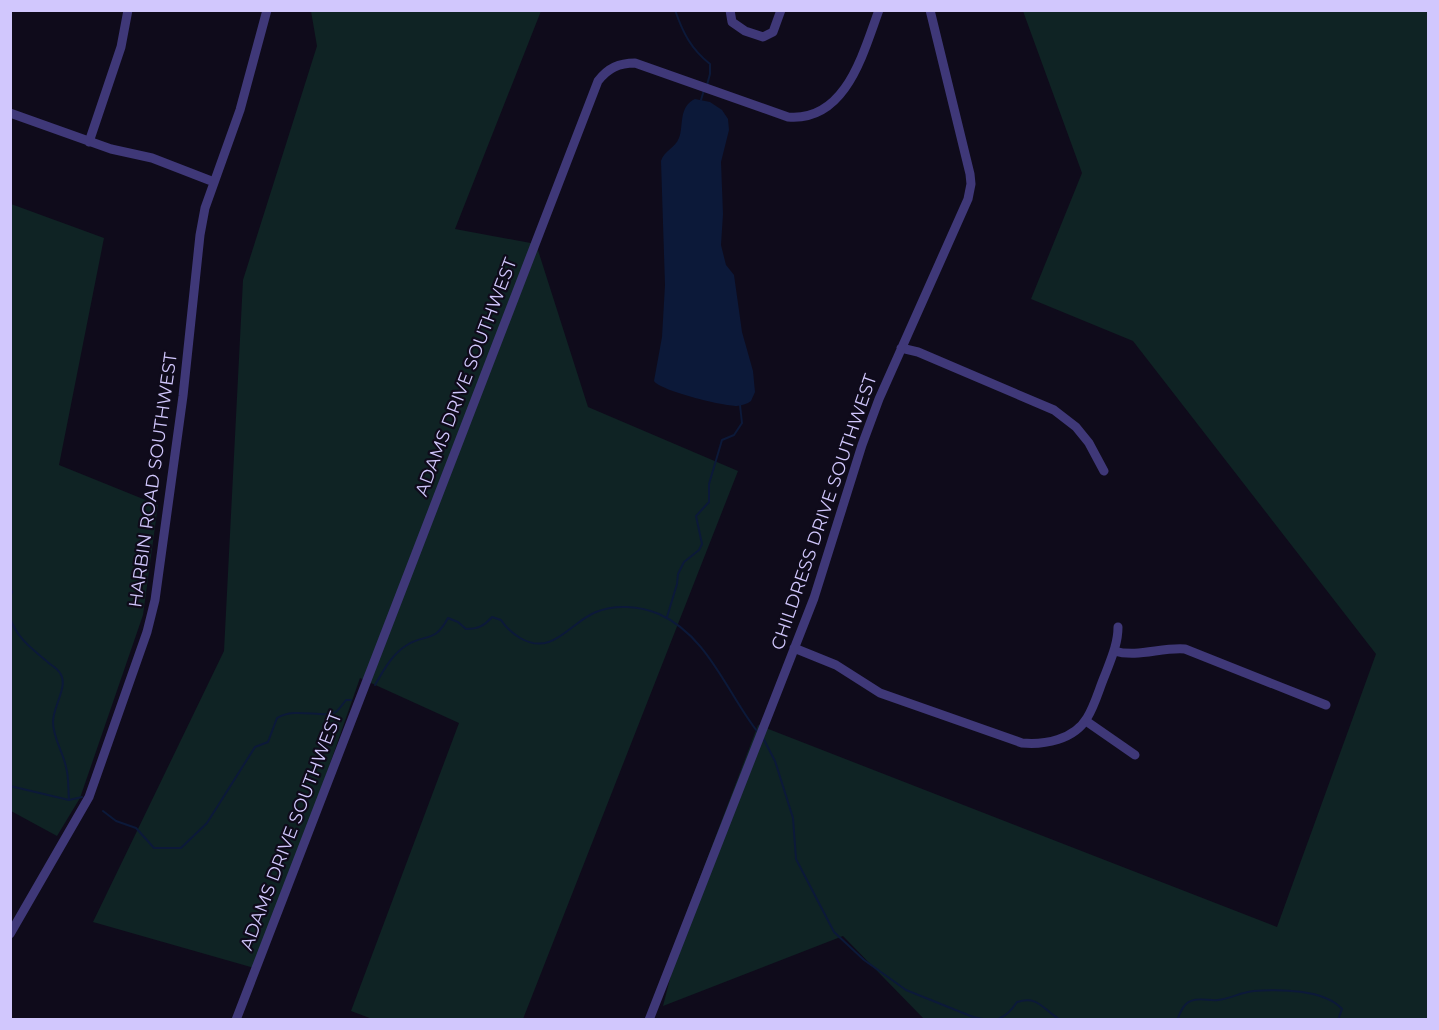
<svg xmlns="http://www.w3.org/2000/svg" width="1439" height="1030" font-family="Montserrat,sans-serif">
	<style>
		.green { fill: #0f2324 }
		.water { fill: #0c1939 }
		.lines { fill: none; stroke-linecap: round; stroke-linejoin: round }
		.stream { stroke: #0c1939; stroke-width: 2 }
		.minor { stroke: #3f3878; stroke-width: 9 }
		.labels { text-anchor: middle; stroke-width: 4.5; stroke-linejoin: round; paint-order: stroke }
		.street-label { font-size: 18px; fill: #d1c7fd; stroke: #0f0b1b }
	</style>
	<rect width="100%" height="100%" fill="#0f0b1b"/>
	<!-- green -->
	<path class="green" d="M311 11H541L455 229 536 244 588 407 738 471 523 1019 375 1020 351 1011 459 723 360 678 258 969 93 922 224 651 243 280 317 46Z
		M1023 11H1428V1019H924L843 936 663 1006 688 909 758 725 1277 927 1376 654 1133 341 1031 299 1082 173Z
		M11 204 104 238 59 465 158 505 143 615 80 798 57 836 11 811Z"/>
	<!-- water -->
	<path class="water" d="M695 99 710 102 722 110 728 119 729 130 721 162 723 214 721 245 726 265 734 275 742 332 753 371 755 392 751 401C747 404 743 405 737 406 723 406 661 391 654 381L662 337 665 285 661 161C664 151 675 148 679 138 684 126 678 107 695 99Z"/>
	<g class="lines">
		<!-- stream -->
		<path class="stream" d="M675 10C683 33 691 49 710 64V74L707 85
			M701 100 704 90
			M10 588 12 592 10 596
			M667 617 677 584 678 574 684 562 699 550 702 544 696 516 709 502V484L722 440 734 435 742 423 740 405
			M10 618C17 639 34 650 50 664 53 666 58 670 60 673 69 686 53 706 53 722 53 738 63 752 66 767 69 777 68 789 69 800
			M375 685C383 671 392 654 407 645 426 633 434 644 448 618L458 622 466 629C478 629 484 626 492 617L501 620C506 628 512 633 520 638 553 657 569 623 596 612 615 604 640 606 659 614 708 636 726 691 757 731
			M763 738 775 761 793 818 796 859 834 932 864 960 906 990 973 1017 988 1020
			M10 786 69 800 82 797
			M103 811 116 821 136 828 154 848H181L207 823 255 747 268 742 277 718C296 706 326 720 337 711 340 708 343 704 346 700H351
			M996 1020C1006 1016 1011 1011 1017 1002 1040 995 1043 1011 1061 1020
			M1177 1020C1181 1011 1184 1002 1194 1000 1202 998 1210 1001 1218 1000 1230 999 1241 992 1254 991 1279 989 1324 989 1342 1009L1338 1020"/>
		<!-- minor -->
		<path class="minor" d="M730 10 732 22 745 31 763 37 773 32 781 10
			M10 113 111 149 152 158 214 182
			M89 142 121 47 128 10
			M901 348 918 352 1054 410 1076 427 1089 443 1104 471
			M794 648 836 665 880 693 1022 743C1044 745 1074 740 1087 718 1095 705 1099 689 1105 675 1111 659 1118 644 1118 627
			M1114 651C1138 658 1161 647 1185 649L1326 705
			M1086 721 1135 755
			M10 934 89 797 147 632 155 600 183 396 200 235 205 208 240 110 267 10
			M236 1020 598 81C608 68 619 63 635 63L788 117C846 122 863 53 879 10
			M649 1020 814 598 862 445 879 399 968 199 971 184 970 174 930 10"/>
	</g>
	<g class="labels">
		<!-- street labels -->
		<g class="street-label">
			<text transform="translate(466 377) rotate(-69)" y="6">ADAMS DRIVE SOUTHWEST</text>
			<text transform="translate(153 480) rotate(-82)" y="6">HARBIN ROAD SOUTHWEST</text>
			<text transform="translate(824 512) rotate(-71)" y="6">CHILDRESS DRIVE SOUTHWEST</text>
			<text transform="translate(291 831) rotate(-69)" y="6">ADAMS DRIVE SOUTHWEST</text>
		</g>
	</g>
	<!-- border -->
	<rect width="1439" height="1030" fill="none" stroke="#d1c7fd" stroke-width="24"/>
</svg>
